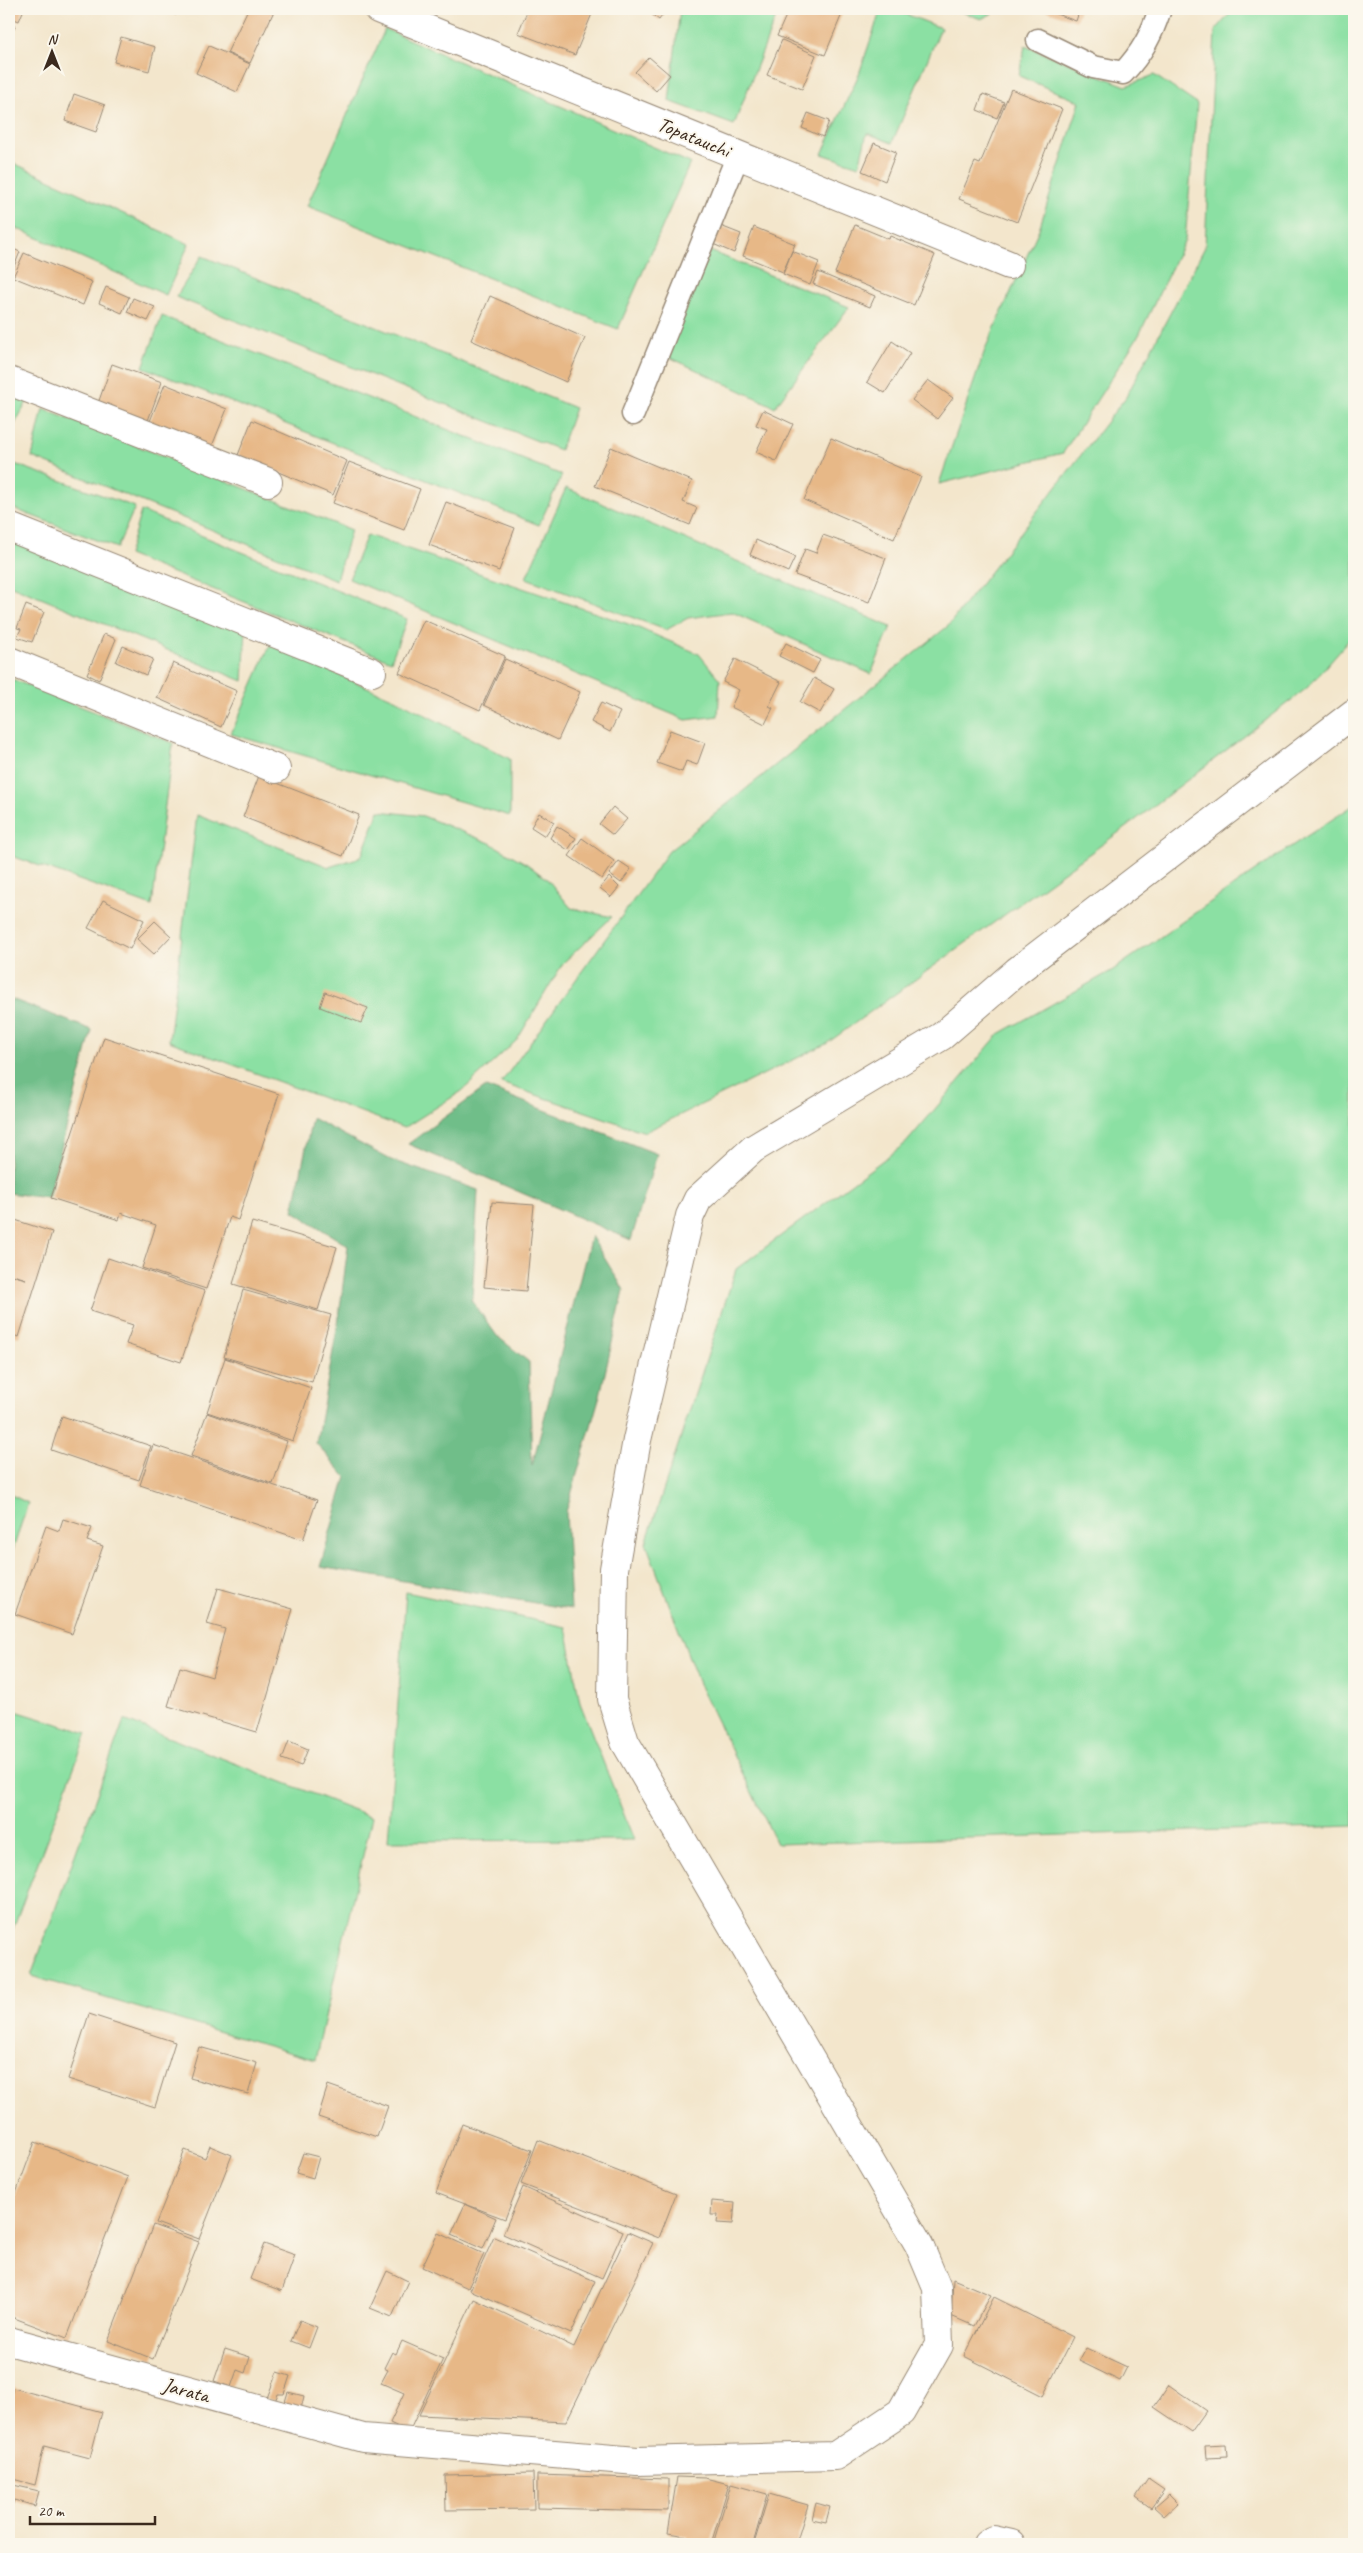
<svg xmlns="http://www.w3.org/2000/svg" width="1363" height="2553" font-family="Caveat,sans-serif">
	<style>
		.green { fill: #8be0a3; stroke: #638560 }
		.forest { fill: #70be89; stroke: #567454 }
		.building { fill: #e7b887 }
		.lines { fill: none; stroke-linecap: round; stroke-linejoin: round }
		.lane-casing { stroke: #978875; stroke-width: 25 }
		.street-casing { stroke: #978875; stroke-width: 30 }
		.lane { stroke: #fff; stroke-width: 22 }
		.street { stroke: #fff; stroke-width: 28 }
		.labels { text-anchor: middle; stroke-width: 4; stroke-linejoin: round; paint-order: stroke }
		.street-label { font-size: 21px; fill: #3b2a1e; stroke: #fbf7ec }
	</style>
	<rect width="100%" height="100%" fill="#fbf7ec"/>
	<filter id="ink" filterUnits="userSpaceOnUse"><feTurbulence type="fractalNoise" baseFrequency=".02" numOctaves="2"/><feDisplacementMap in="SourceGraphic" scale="10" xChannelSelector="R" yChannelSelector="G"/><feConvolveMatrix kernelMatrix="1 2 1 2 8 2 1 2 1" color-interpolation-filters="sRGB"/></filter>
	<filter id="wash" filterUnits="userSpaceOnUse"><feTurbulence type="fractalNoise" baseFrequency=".0096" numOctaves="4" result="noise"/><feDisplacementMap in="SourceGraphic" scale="20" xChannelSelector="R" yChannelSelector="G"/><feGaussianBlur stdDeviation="1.12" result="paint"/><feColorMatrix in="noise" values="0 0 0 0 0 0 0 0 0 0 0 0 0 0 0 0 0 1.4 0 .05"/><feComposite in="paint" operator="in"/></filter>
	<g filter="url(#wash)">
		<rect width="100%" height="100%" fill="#f3e6cc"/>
		<!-- green -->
		<path class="green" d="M680 9H779L734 125 669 101Z
			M881 9H893L941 28 892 143 867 133 859 166 822 154 859 74Z
			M954 9H1001L981 19Z
			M1234 9H1354V634L1307 688 1129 825 826 1044 645 1132 501 1083 669 851 948 626 1126 397 1205 247 1215 31Z
			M385 29 690 163 618 329 307 206Z
			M1025 46 1126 86 1154 75 1197 104 1185 240 1139 335 1063 453 939 484 986 347 1039 229 1080 102 1019 76Z
			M9 161 189 244 166 295 9 225Z
			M710 251 849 307 775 407 667 356Z
			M202 256 575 408 560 450 176 297Z
			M162 316 562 475 539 525 143 367Z
			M9 392 29 398 9 435Z
			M43 409 351 530 336 580 32 457Z
			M9 462 135 507 117 548 9 507Z
			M566 488 891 627 871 674 732 612 688 618 666 630 526 578Z
			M141 511 407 619 391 661 128 555Z
			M367 535 634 626 699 654 720 680 718 716 686 720 349 579Z
			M9 538 246 631 243 681 9 585Z
			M270 645 399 701 510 759V816L231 734Z
			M9 678 173 743 152 906 9 855Z
			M1354 805V1826L777 1844 699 1684 646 1543 736 1269 906 1143 999 1034 1113 970 1281 853Z
			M379 811 423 816 490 843 527 864 548 880 571 908 612 917 563 963 517 1040 462 1091 404 1128 169 1041 197 815 329 867 361 857Z
			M9 1494 28 1503 9 1562Z
			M406 1592 566 1627 580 1703 634 1840 388 1841Z
			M9 1709 87 1733 9 1939Z
			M124 1720 372 1817 315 2060 31 1976Z"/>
		<!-- forest -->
		<path class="forest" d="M9 998 92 1030 48 1198 9 1193Z
			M486 1087 657 1154 631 1240 408 1144Z
			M312 1118 391 1160 478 1190 472 1301 497 1336 529 1362 532 1466 591 1236 624 1290 600 1395 566 1512 571 1609 320 1567 346 1477 316 1443 338 1324 348 1246 293 1211Z"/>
		<g id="blocks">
			<!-- building -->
			<path class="building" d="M9 9H24L19 21 9 17Z
				M161 9H179L176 15Z
				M248 9H268L274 11 250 63 227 53Z
				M528 9H594L575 55 518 33Z
				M645 9H667L659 20Z
				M789 9H844L825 55 777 36Z
				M1042 9H1080L1076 21Z
				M9 24 15 26 9 44Z
				M121 37 155 47 149 71 114 62Z
				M782 40 816 55 802 89 767 75Z
				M209 46 250 64 237 92 196 73Z
				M649 57 670 75 656 91 635 72Z
				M1011 89 1062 109 1017 222 959 199 975 162 980 164Z
				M74 94 105 105 96 132 65 121Z
				M983 94 1004 102 997 118 977 110Z
				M808 113 829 121 823 137 802 128Z
				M874 143 896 152 885 181 862 171Z
				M713 223 741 234 734 253 706 241Z
				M855 225 889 239 890 236 935 255 914 305 835 273Z
				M754 227 795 244 783 272 743 256Z
				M9 247 20 252 9 279Z
				M792 251 819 262 810 285 783 274Z
				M24 253 92 282 83 305 13 277Z
				M818 272 875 296 870 307 813 284Z
				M106 287 129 297 122 313 99 303Z
				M490 296 585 338 566 382 471 340Z
				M133 298 155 307 148 321 127 312Z
				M892 341 910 353 885 393 867 382Z
				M112 364 162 382 146 426 96 409Z
				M928 380 953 398 937 419 912 400Z
				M165 384 227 409 210 451 148 426Z
				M763 410 793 424 776 461 756 452 767 429 756 425Z
				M252 420 347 461 333 495 238 455Z
				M831 438 921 477 894 539 804 500Z
				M611 447 692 481 683 502 697 508 690 525 595 486Z
				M349 462 420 489 404 530 333 503Z
				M446 502 515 528 499 571 429 545Z
				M823 535 886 558 869 602 795 575 805 549 816 553Z
				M756 540 795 557 788 572 750 555Z
				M26 605 44 612 32 642 17 637 21 629 17 628Z
				M424 620 505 656 480 710 399 673Z
				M104 634 116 639 99 680 87 674Z
				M786 643 820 660 813 673 779 656Z
				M123 646 153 659 146 675 116 662Z
				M505 659 580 692 558 740 484 705Z
				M735 659 781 682 769 706 773 708 765 724 731 707 739 690 723 682Z
				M173 663 237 691 221 727 157 698Z
				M814 678 834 689 820 713 800 702Z
				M601 703 620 712 610 732 591 722Z
				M670 730 705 743 697 765 686 761 682 772 657 763Z
				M259 776 359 815 343 856 243 817Z
				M613 807 627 819 613 835 599 824Z
				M539 813 554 822 545 836 531 827Z
				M557 826 576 838 568 850 550 838Z
				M582 838 614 861 602 879 569 856Z
				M619 861 631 869 621 883 609 874Z
				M609 877 619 887 611 897 600 888Z
				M103 900 144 920 130 949 88 928Z
				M155 921 171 936 154 954 137 939Z
				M325 992 368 1008 361 1023 320 1007Z
				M104 1037 279 1094 238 1220 230 1217 206 1289 142 1268 156 1225 121 1213 119 1220 51 1198Z
				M492 1202 534 1205 526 1291 484 1287Z
				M9 1218 52 1232 19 1337 9 1334V1274L26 1279 9 1274Z
				M252 1222 337 1247 318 1310 233 1284Z
				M108 1258 205 1291 181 1362 126 1344 133 1325 90 1311Z
				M243 1290 331 1315 312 1382 224 1357Z
				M225 1358 311 1388 293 1441 207 1412Z
				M207 1413 287 1441 273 1484 191 1456Z
				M62 1416 151 1446 139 1480 51 1450Z
				M153 1445 317 1500 303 1540 140 1485Z
				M63 1519 92 1528 87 1541 103 1546 72 1634 15 1614 46 1526 59 1531Z
				M218 1588 293 1609 257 1732 168 1706 180 1667 212 1677 225 1629 207 1624Z
				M289 1741 308 1749 301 1766 282 1759Z
				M89 2014 175 2042 155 2107 68 2079Z
				M199 2047 257 2063 248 2094 190 2078Z
				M328 2085 388 2106 377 2137 318 2117Z
				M462 2124 532 2150 505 2219 436 2193Z
				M538 2140 676 2194 659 2238 521 2184Z
				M35 2142 128 2177 67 2338 9 2316V2212Z
				M210 2146 232 2155 199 2239 156 2223 185 2150 205 2158Z
				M303 2153 319 2157 313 2178 296 2173Z
				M523 2187 623 2231 602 2278 503 2234Z
				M712 2201 735 2203 733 2224 717 2223 718 2215H711Z
				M465 2204 496 2218 483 2249 451 2235Z
				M153 2225 199 2242 153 2359 108 2341Z
				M628 2232 653 2243 566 2422 419 2415 474 2299 574 2347Z
				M438 2233 484 2254 468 2288 422 2267Z
				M494 2237 595 2281 571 2334 470 2290Z
				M264 2244 295 2255 282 2291 250 2279Z
				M387 2271 408 2281 392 2317 370 2308Z
				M953 2279 991 2295 974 2326 951 2316Z
				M994 2297 1073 2337 1043 2396 964 2356Z
				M300 2320 317 2327 309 2348 291 2341Z
				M402 2341 443 2359 409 2432 390 2423 404 2393 381 2383 388 2370 384 2368 392 2352 396 2354Z
				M1086 2348 1127 2367 1120 2381 1079 2361Z
				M225 2349 250 2357 245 2373 237 2370 231 2387 214 2381Z
				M277 2372 290 2376 284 2394H278L275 2401 267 2398Z
				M1169 2385 1206 2411 1191 2432 1154 2407Z
				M13 2388 102 2412 90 2458 44 2446 35 2485 9 2478V2403Z
				M288 2392 304 2396 301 2409 284 2405Z
				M1226 2445 1227 2457 1206 2458 1205 2446Z
				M533 2473 534 2509 446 2510 445 2475Z
				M537 2475 668 2479V2511L537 2508Z
				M677 2477 705 2478 729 2484 711 2544H684L686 2536 668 2533Z
				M1148 2479 1164 2490 1151 2508 1136 2497Z
				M9 2484 39 2491 35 2506 14 2500 9 2517Z
				M731 2484 767 2494 753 2544H713Z
				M769 2494 808 2505 796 2544H754Z
				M1169 2494 1178 2503 1164 2516 1154 2507Z
				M816 2503 830 2507 826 2522 812 2519Z"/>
		</g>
	</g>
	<g filter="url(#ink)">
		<use href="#blocks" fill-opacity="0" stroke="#978875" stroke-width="1"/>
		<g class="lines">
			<defs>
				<path id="lane" d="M1038 40 1093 67 1123 73C1142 53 1152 34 1160 9
					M633 414 738 155"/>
				<path id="street" d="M378 9 1009 265
					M9 381 268 482
					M9 527 372 672
					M9 661 276 769
					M9 2341 363 2438 637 2461 835 2456 901 2412 939 2345 937 2288 919 2245 625 1742 612 1699 614 1569 637 1440 690 1216 698 1199 753 1149 942 1036 1017 971 1354 713
					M987 2544 993 2540 1011 2544"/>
			</defs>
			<!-- lane casing -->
			<use href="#lane" class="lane-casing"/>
			<!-- street casing -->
			<use href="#street" class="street-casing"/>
			<!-- lane -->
			<use href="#lane" class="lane"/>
			<!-- street -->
			<use href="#street" class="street"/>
		</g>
	</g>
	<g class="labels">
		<!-- street labels -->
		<g class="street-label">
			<text transform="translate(694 137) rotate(22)" y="7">Topatauchi</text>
			<text transform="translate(186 2390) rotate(15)" y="7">Jarata</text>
		</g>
	</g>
	<!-- margin -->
	<rect width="1363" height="2553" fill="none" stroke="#fbf7ec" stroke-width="30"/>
	<!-- north arrow -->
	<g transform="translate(52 52)" stroke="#fbf7ec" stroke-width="4" paint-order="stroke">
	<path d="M0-4L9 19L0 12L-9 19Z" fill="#3b2a1e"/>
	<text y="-8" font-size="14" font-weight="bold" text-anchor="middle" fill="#3b2a1e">N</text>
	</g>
	<!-- scale -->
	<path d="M30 2516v8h125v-8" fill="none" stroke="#3b2a1e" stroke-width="2.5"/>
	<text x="38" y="2516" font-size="15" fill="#3b2a1e" stroke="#fbf7ec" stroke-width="4" paint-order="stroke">20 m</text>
</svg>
